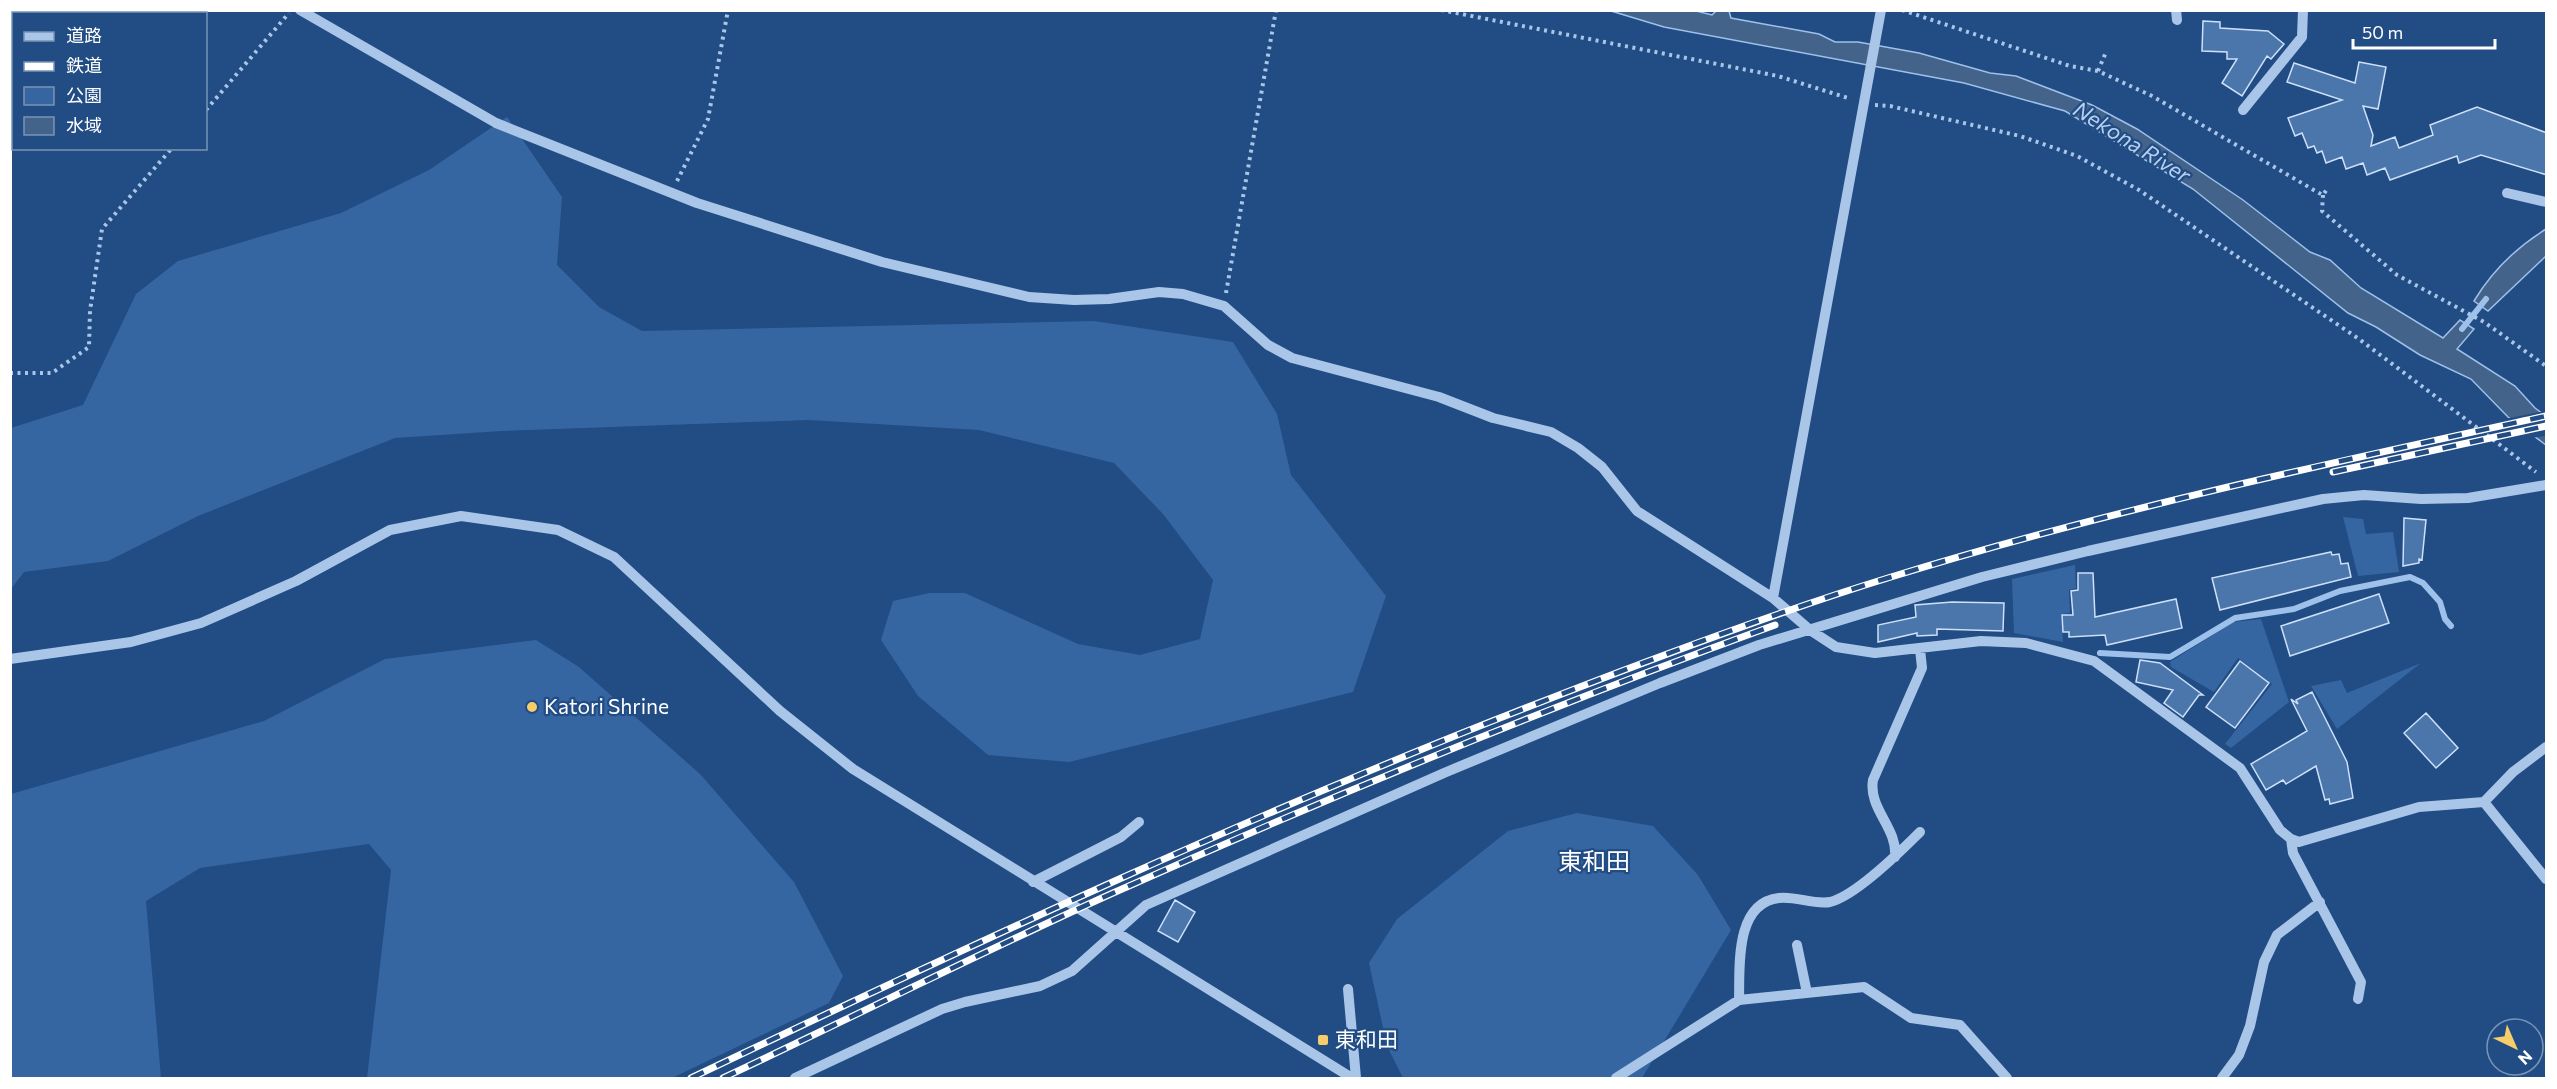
<svg xmlns="http://www.w3.org/2000/svg" width="2557" height="1089" font-family="Commissioner,'Noto Sans JP',sans-serif">
	<style>
		.green { fill: #3566a1 }
		.water { fill: #43638a; stroke: #9dc1ea; stroke-width: 1.5 }
		.pier { fill: #214c84 }
		.lines { fill: none; stroke-linecap: round; stroke-linejoin: round }
		.stream { stroke: #9dc1ea; stroke-width: 6 }
		.building { fill: #4a76ac; stroke: #cde0f7; stroke-width: 1.5 }
		.path { stroke: #a9c6e9; stroke-width: 4; stroke-dasharray: 3 4.5; stroke-linecap: butt }
		.minor { stroke: #a9c6e9; stroke-width: 10 }
		.rail-casing { stroke: #fff; stroke-width: 7 }
		.rail { stroke: #214c84; stroke-width: 4.5; stroke-dasharray: 14; stroke-linecap: butt }
		.poi-dot { fill: #f5cd6b; stroke: #214c84; stroke-width: 2 }
		.labels { text-anchor: middle; stroke-width: 4.5; stroke-linejoin: round; paint-order: stroke }
		.poi-label { font-size: 21px; fill: #fff; stroke: #214c84; text-anchor: start }
		.water-label { font-size: 22px; font-style: italic; fill: #b5d0f0; stroke: #214c84 }
		.quarter-label { font-size: 24px; fill: #fff; stroke: #214c84 }
	</style>
	<rect width="100%" height="100%" fill="#214c84"/>
	<!-- green -->
	<path class="green" d="M507 117 562 197 557 265 599 307 642 331 1094 321 1233 342 1277 414 1291 475 1386 596 1353 692 1069 762 988 755 918 696 881 640 893 601 929 593H965L1078 644 1140 655 1200 639 1213 580 1163 514 1114 463 979 430 808 420 502 431 395 438 198 516 108 561 24 572 11 589V428L83 405 136 294 178 261 341 213 429 170Z
		M2343 517 2363 519 2366 534 2393 532 2399 572 2358 576Z
		M2075 565 2076 588 2069 590 2070 613 2061 614 2063 642 2014 633 2012 579Z
		M2261 619 2289 702 2231 748 2225 744 2272 684 2238 658 2214 692 2171 667 2170 662 2233 622Z
		M536 640 579 667 700 774 794 882 843 976 829 1003 672 1078H367L391 870 369 844 200 868 146 901 161 1078H11V794L264 721 385 659Z
		M2421 663 2337 729 2311 686 2341 680 2347 693Z
		M1577 813 1653 826 1698 875 1731 930 1642 1078H1403L1387 1046 1369 963 1397 919 1508 831Z"/>
	<!-- water -->
	<path class="water" d="M1692 10 1712 15 1716 11H1729L1731 18 1819 34 1835 42H1858L1919 53 1990 73 2016 76 2092 105 2137 129 2243 200 2310 252 2330 260 2361 288 2443 338 2460 320 2474 329 2457 349 2515 386 2535 408 2546 416V445L2508 417 2471 379 2420 355 2376 327 2348 313 2193 189 2065 111 1964 83 1664 27 1611 11Z
		M2546 229V256L2488 311 2474 301C2492 271 2517 247 2546 229Z"/>
	<!-- pier -->
	<path class="pier" d="M2545 411 2546 435 2544 436 2532 438 2505 419Z"/>
	<g class="lines">
		<!-- stream -->
		<path class="stream" d="M2462 329 2486 299
			M2100 653 2170 657 2235 618 2294 609 2340 591 2410 577 2423 583 2440 602 2445 619 2451 626"/>
	</g>
	<!-- building -->
	<path class="building" d="M2203 21 2220 22V28L2268 31 2284 44 2271 59 2267 56 2242 96 2222 83 2237 59H2227V52L2202 51Z
		M2359 62 2386 67 2378 109 2363 106 2373 135 2371 146 2395 137 2399 148 2433 135 2430 125 2477 107 2547 133V175L2481 155 2459 163 2457 156 2390 180 2385 168 2367 175 2363 163 2346 169 2342 157 2326 163 2322 151 2317 153 2314 146 2308 148 2302 133 2295 136 2288 118 2342 100 2287 82 2294 63 2355 83Z
		M2404 518 2426 520 2422 560 2419 559V563L2403 566Z
		M2331 552 2332 555 2339 554 2341 564 2348 563 2351 577 2220 610 2212 578Z
		M2078 573H2093L2095 617 2176 599 2182 628 2107 645 2105 635 2069 637V632H2063L2062 615H2073L2071 591 2078 590Z
		M2379 594 2389 623 2290 656 2281 626Z
		M1952 602 2004 603 2003 631 1937 629V635L1917 636V633L1878 642V625L1916 617 1915 605Z
		M2140 660 2160 663 2203 695H2199L2183 717 2164 703 2173 690 2136 682Z
		M2240 661 2269 683 2235 728 2206 707Z
		M2312 692 2347 762 2353 798 2330 804 2329 799 2325 800 2316 766 2286 784 2283 780 2266 790 2251 764 2307 731 2291 699 2298 704 2296 700Z
		M2426 713 2458 748 2436 768 2404 733Z
		M1175 900 1195 912 1178 942 1158 931Z"/>
	<g class="lines">
		<!-- path -->
		<path class="path" d="M1441 10 1778 76 1851 99
			M1902 10 2070 66 2098 71 2152 96 2319 193 2323 195 2327 189
			M2098 71 2106 52
			M1875 105 1890 106 2020 136 2077 156 2139 190 2359 339 2536 472
			M206 110 289 13
			M677 181 708 119 728 10
			M2323 195 2322 211 2397 275 2484 322 2546 366
			M1226 293 1276 10
			M10 373H52L89 347 90 311 102 229 172 148"/>
		<!-- minor -->
		<path class="minor" d="M300 10 496 123 697 203 882 262 1029 297 1074 300 1109 299 1159 292 1183 294 1224 306 1268 345 1292 358 1439 397 1493 418 1551 432 1578 448 1602 467 1637 511 1773 598 1810 630 1836 647 1875 653 1981 641 2026 643 2094 661 2240 768 2280 830 2291 839 2299 842 2419 807 2484 802 2513 772 2546 747
			M2176 10 2177 20
			M2243 110 2302 37 2303 10
			M2507 193 2546 202
			M1773 598 1881 10
			M10 659 131 642 201 623 296 581 390 530 461 516 558 530 614 557 780 711 853 769 1352 1078
			M2484 802 2546 879
			M2291 839 2293 853 2361 982 2358 999
			M1895 857C1898 828 1868 809 1873 780L1922 668 1920 649
			M1033 882 1121 837 1139 822
			M1797 945 1807 993
			M1348 989 1356 1078
			M1739 1000C1740 968 1734 903 1779 898 1796 896 1814 905 1830 902 1855 896 1902 850 1920 832
			M795 1078 942 1009 965 1002 1040 986 1072 971 1146 905 1444 773 1660 683 1759 645 1982 577 2088 551 2323 499 2364 495 2421 499 2468 498 2546 485
			M1616 1078 1739 1000 1864 987 1911 1018 1960 1025 2007 1078
			M2222 1078 2239 1055 2250 1026 2264 962 2277 935 2320 902"/>
		<defs>
			<path id="rail" d="M2333 472 2546 426
				M691 1078C975 943 1260 810 1554 697 1665 654 1777 612 1891 577 2106 511 2326 464 2546 416
				M723 1078C853 1017 982 952 1113 893 1331 796 1551 706 1775 625"/>
		</defs>
		<!-- rail casing -->
		<use href="#rail" class="rail-casing"/>
		<!-- rail -->
		<use href="#rail" class="rail"/>
	</g>
	<!-- markers -->
	<g class="poi-dot">
		<circle cx="532" cy="707" r="6"/>
		<rect x="1317" y="1034" width="12" height="12" rx="3"/>
	</g>
	<g class="labels">
		<!-- poi labels -->
		<g class="poi-label">
			<text x="544" y="714">Katori Shrine</text>
			<text x="1335" y="1047">東和田</text>
		</g>
		<!-- water labels -->
		<g class="water-label">
			<text transform="translate(2132 142) rotate(32)" y="8">Nekona River</text>
		</g>
		<!-- quarter labels -->
		<g class="quarter-label">
			<text x="1594" y="870">東和田</text>
		</g>
	</g>
	<!-- border -->
	<rect width="2557" height="1089" fill="none" stroke="#ffffff" stroke-width="24"/>
	<!-- legend -->
	<rect x="12" y="12" width="195" height="138" fill="#214c84" stroke="#7a94b5" stroke-width="1.5"/>
	<rect x="24" y="32" width="30" height="9" fill="#a9c6e9" stroke="#7a94b5" stroke-width="1.5"/>
	<text x="66" y="42" font-size="18" fill="#ffffff">道路</text>
	<rect x="24" y="62" width="30" height="9" fill="#ffffff" stroke="#7a94b5" stroke-width="1.5"/>
	<text x="66" y="72" font-size="18" fill="#ffffff">鉄道</text>
	<rect x="24" y="87" width="30" height="18" fill="#3566a1" stroke="#7a94b5" stroke-width="1.5"/>
	<text x="66" y="102" font-size="18" fill="#ffffff">公園</text>
	<rect x="24" y="117" width="30" height="18" fill="#43638a" stroke="#7a94b5" stroke-width="1.5"/>
	<text x="66" y="132" font-size="18" fill="#ffffff">水域</text>
	<!-- north arrow -->
	<g transform="translate(2515 1047) rotate(136)"><circle r="28" fill="#214c84" stroke="#7a94b5" stroke-width="1.5"/>
	<path d="M0-4.5L10 22L0 15L-10 22Z" fill="#f5cd6b"/>
	<text y="-9" font-size="16" font-weight="bold" text-anchor="middle" fill="#ffffff">N</text>
	</g>
	<!-- scale -->
	<path d="M2353 39v9h142v-9" fill="none" stroke="#ffffff" stroke-width="3"/>
	<text x="2362" y="39" font-size="18" fill="#ffffff" stroke="#214c84" stroke-width="4.5" paint-order="stroke">50 m</text>
</svg>
